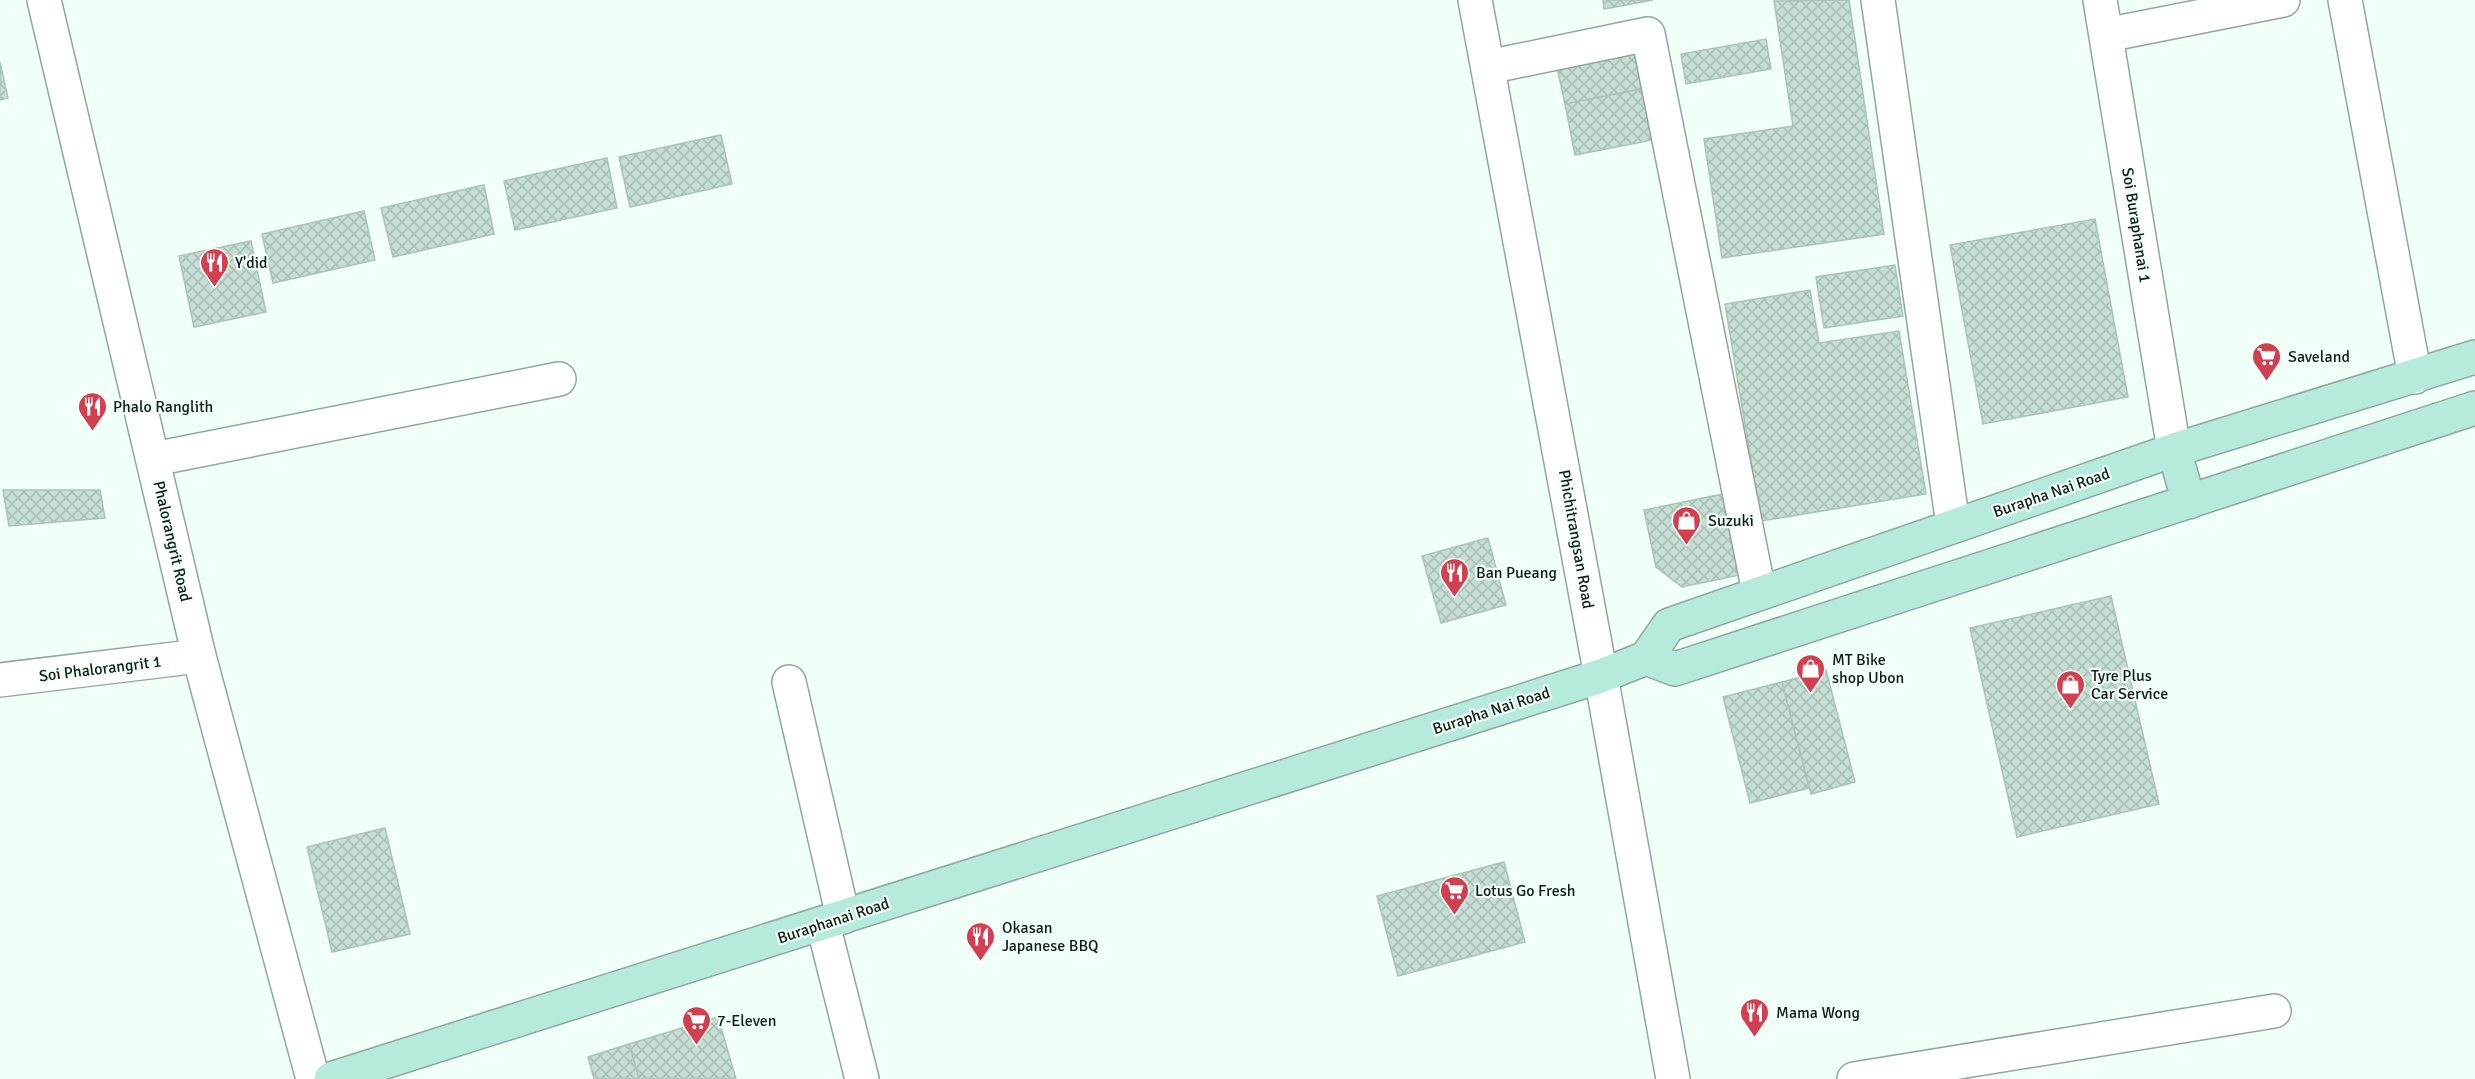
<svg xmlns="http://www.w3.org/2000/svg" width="2475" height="1079" font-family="Signika,sans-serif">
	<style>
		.building { fill: url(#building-cross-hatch); stroke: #acc3b9; stroke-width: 1.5 }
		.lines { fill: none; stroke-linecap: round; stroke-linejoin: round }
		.minor-casing { stroke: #90a79e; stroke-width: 36 }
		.tertiary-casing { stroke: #90a79e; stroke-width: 36 }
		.secondary-casing { stroke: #90a79e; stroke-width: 36 }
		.minor { stroke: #fff; stroke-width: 33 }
		.tertiary { stroke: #fff; stroke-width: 33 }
		.secondary { stroke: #b6eadc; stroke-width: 33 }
		.labels { text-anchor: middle; stroke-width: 4.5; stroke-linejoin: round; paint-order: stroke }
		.street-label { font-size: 16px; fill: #111a16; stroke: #f0fff8 }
		.poi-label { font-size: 16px; fill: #111a16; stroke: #f0fff8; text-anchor: start }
	</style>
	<defs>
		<pattern id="building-cross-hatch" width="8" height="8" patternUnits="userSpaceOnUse" patternTransform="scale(1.5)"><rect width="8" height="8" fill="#c5ddd3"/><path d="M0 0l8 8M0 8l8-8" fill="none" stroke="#a8bdb4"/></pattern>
	</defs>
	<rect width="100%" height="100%" fill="#f0fff8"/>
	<!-- building -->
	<path class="building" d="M1603 0H1653L1604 9Z
		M1849 0 1884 234 1722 258 1704 139 1793 126 1774 1Z
		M1766 39 1771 69 1686 84 1681 54Z
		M1635 52 1641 89 1565 104 1557 67Z
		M0 62 8 98 0 100Z
		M1641 89 1652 140 1575 155 1565 104Z
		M721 135 732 184 630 207 619 157Z
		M607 158 617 208 515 230 504 181Z
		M484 185 494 234 393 257 381 208Z
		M364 211 375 260 273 283 262 234Z
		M2095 219 2128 397 1983 424 1950 245Z
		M251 241 266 312 194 327 179 256Z
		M1895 265 1903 316 1824 328 1816 277Z
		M1810 290 1819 343 1899 331 1926 494 1761 521 1725 304Z
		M3 490H100L105 518 9 526Z
		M1723 494 1740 575 1682 587 1656 567 1644 510Z
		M1488 538 1506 605 1441 623 1422 556Z
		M2111 596 2159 804 2017 837 1970 628Z
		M1826 670 1855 782 1811 794 1782 682Z
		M1782 682 1809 788 1750 803 1723 697Z
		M385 828 410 934 332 952 307 847Z
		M1504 862 1525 942 1398 976 1377 896Z
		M718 1017 736 1079H639L629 1044Z
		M629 1044 639 1079H594L588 1057Z"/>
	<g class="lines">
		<defs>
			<path id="minor" d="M1878 0 1953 525
				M2100 0 2174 450
				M2345 0 2415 377
				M2106 35 2283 0
				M1488 67 1648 34 1759 592
				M154 459 559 379
				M1601 676 1673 1079
				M0 680 199 656
				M789 682 843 917
				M823 924 862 1079
				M1854 1079 2274 1011"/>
			<path id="tertiary" d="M44 0 199 656 313 1079
				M1475 0 1601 676"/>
			<path id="secondary" d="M2174 450 2189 502
				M1646 658 1675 669 2475 408
				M331 1079 1601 676 1646 658 1669 625 2174 450 2475 357"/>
		</defs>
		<!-- minor casing -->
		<use href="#minor" class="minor-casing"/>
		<!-- tertiary casing -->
		<use href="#tertiary" class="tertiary-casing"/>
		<!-- secondary casing -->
		<use href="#secondary" class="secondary-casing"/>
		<!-- minor -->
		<use href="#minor" class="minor"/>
		<!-- tertiary -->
		<use href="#tertiary" class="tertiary"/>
		<!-- secondary -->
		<use href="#secondary" class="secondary"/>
	</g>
	<!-- icons -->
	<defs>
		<symbol id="restaurant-pin" viewBox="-11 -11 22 30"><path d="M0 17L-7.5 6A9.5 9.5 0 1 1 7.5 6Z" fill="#d04051" stroke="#f0fff8"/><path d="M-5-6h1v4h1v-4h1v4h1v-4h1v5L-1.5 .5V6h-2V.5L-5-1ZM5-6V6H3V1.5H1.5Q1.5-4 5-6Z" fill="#fff"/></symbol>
		<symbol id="supermarket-pin" viewBox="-11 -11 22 30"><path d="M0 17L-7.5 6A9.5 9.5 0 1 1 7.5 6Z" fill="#d04051" stroke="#f0fff8"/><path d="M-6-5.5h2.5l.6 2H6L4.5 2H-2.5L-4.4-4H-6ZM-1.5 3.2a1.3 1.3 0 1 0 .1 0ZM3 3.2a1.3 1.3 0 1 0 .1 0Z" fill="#fff"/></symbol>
		<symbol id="shop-pin" viewBox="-11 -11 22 30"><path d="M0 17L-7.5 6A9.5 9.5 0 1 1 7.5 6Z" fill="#d04051" stroke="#f0fff8"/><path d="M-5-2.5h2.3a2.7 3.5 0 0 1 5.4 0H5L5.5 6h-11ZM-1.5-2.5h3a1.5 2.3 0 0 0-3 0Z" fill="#fff"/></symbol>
	</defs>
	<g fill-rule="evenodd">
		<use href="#restaurant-pin" x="198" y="246" width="33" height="45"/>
		<use href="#supermarket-pin" x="2250" y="340" width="33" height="45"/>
		<use href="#restaurant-pin" x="76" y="390" width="33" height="45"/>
		<use href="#shop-pin" x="1670" y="504" width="33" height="45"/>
		<use href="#restaurant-pin" x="1438" y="556" width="33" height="45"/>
		<use href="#shop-pin" x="1794" y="652" width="33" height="45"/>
		<use href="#shop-pin" x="2054" y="668" width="33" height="45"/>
		<use href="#supermarket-pin" x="1438" y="874" width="33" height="45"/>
		<use href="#restaurant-pin" x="964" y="920" width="33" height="45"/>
		<use href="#restaurant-pin" x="1738" y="996" width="33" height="45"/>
		<use href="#supermarket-pin" x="680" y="1004" width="33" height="45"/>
	</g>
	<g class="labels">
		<!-- street labels -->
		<g class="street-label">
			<text transform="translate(2137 225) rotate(81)" y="6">Soi Buraphanai 1</text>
			<text transform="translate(2051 492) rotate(-19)" y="6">Burapha Nai Road</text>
			<text transform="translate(1577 539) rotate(80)" y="6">Phichitrangsan Road</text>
			<text transform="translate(173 541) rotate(77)" y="6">Phalorangrit Road</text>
			<text transform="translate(100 668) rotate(-7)" y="6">Soi Phalorangrit 1</text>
			<text transform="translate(1491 710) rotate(-18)" y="6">Burapha Nai Road</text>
			<text transform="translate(833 920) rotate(-18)" y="6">Buraphanai Road</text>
		</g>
		<!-- poi labels -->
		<g class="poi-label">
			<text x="235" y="268">Y'did</text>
			<text x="2288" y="362">Saveland</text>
			<text x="113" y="412">Phalo Ranglith</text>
			<text x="1708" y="526">Suzuki</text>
			<text x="1476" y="578">Ban Pueang</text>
			<text x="1832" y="665">MT Bike<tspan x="1832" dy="18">shop Ubon</tspan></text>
			<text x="2091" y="681">Tyre Plus<tspan x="2091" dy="18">Car Service</tspan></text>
			<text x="1475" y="896">Lotus Go Fresh</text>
			<text x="1002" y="933">Okasan<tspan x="1002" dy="18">Japanese BBQ</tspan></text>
			<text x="1776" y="1018">Mama Wong</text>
			<text x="717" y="1026">7-Eleven</text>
		</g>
	</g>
</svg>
